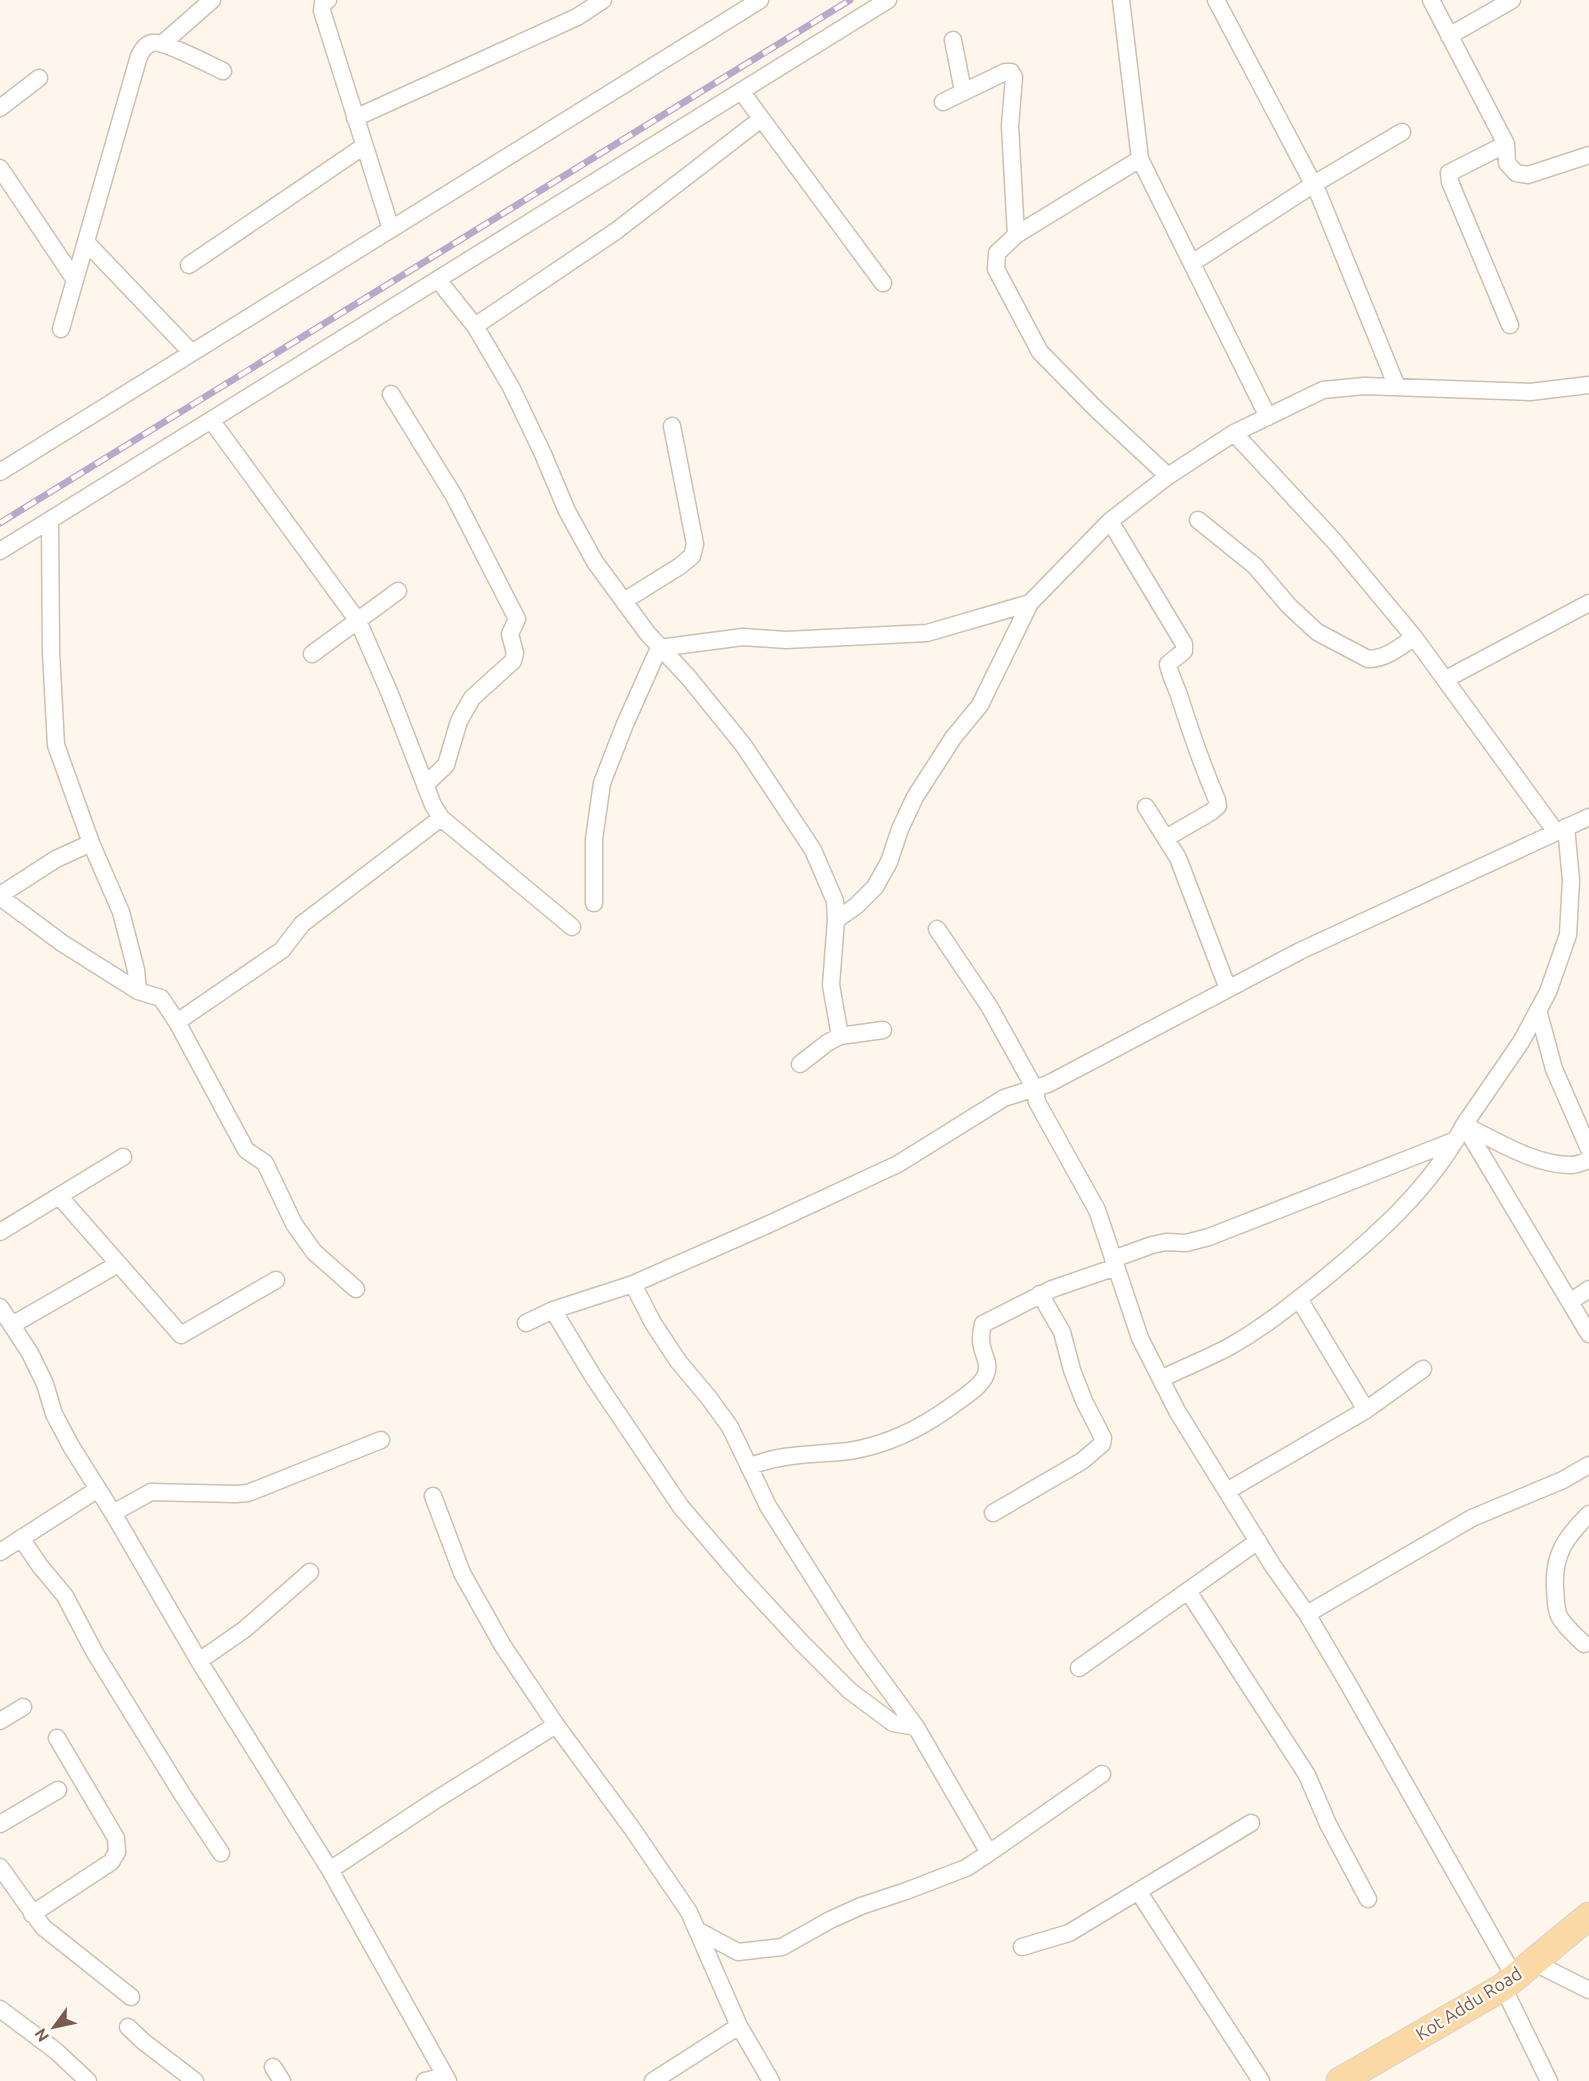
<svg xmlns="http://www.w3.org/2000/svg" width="1589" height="2081" font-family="Ubuntu,sans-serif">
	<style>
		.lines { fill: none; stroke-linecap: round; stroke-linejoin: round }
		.street-casing { stroke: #d1beb0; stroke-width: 19 }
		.primary-casing { stroke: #dad1cd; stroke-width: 29 }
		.street { stroke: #fff; stroke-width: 16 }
		.primary { stroke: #fbd9a5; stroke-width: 27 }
		.rail-casing { stroke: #b9a8c9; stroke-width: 7 }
		.rail { stroke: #fffaf3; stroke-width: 4.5; stroke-dasharray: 14; stroke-linecap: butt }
		.labels { text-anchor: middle; stroke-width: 4.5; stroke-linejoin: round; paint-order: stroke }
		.street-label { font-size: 18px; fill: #7a5c4d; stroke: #fffaf3 }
	</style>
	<rect width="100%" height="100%" fill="#fdf6ec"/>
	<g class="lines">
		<defs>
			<path id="street" d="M328 0 323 3 322 11 391 229
				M1121 0 1140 159 1268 417
				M1216 0 1319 195 1397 387
				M1431 0 1506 144 1507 163 1516 173 1528 175 1589 155
				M1449 36 1512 0
				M953 40 963 91
				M162 44 212 0
				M741 91 883 283
				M943 102 1005 72H1011L1014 77 1010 126 1016 235
				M0 108 39 78
				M355 118 577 17 603 0
				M1506 144 1449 173 1450 182 1510 325
				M1140 159 1016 235 997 253 996 269 1040 352 1096 409 1168 476
				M0 168 75 280
				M86 242 192 353
				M1192 263 1314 184 1402 132
				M189 265 364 146
				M438 280 475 326 511 387 543 454 567 511 595 562 648 634 689 678 744 746 813 850 835 901 836 920 831 985 840 1036
				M475 326 616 231 761 119
				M61 329 139 56C142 50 145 45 152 43 162 40 210 65 223 71
				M391 394 454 496 517 619 510 634 515 653 513 661 472 698 459 721 446 765 425 785
				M211 420 358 621 390 694 433 805 441 818 572 927
				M1234 433 1335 542 1414 637 1556 832
				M0 472 760 0
				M50 520 51 652 56 745 91 843 121 912 136 970 138 991
				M1198 520 1255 566 1289 606 1317 632 1368 659C1386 659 1400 647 1414 637
				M1110 521 1184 644V651L1168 664C1170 675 1175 684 1179 695 1190 730 1202 765 1217 800L1218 806 1211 812 1166 838
				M0 551 888 0
				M624 601 680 566 692 556 695 544 672 426
				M659 648 743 637 786 640 927 633 1030 603
				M312 654 398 591
				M1446 679 1589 603
				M1146 807 1178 858 1228 989
				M0 895 56 859 91 843
				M0 897 62 943 138 991 161 998 177 1022 246 1150 265 1163 294 1224 314 1252 356 1289
				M594 903V839L602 783 625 724 659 648
				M836 920 856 906 875 887 889 862 900 829 915 797 953 738 980 705 1030 603 1110 521 1168 476 1234 433 1323 390 1364 386 1530 392 1589 385
				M937 929 989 1006 1035 1089 1037 1102 1097 1210 1140 1338 1177 1411 1273 1566 1307 1614 1346 1680 1515 1978
				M1538 1010 1554 1069 1589 1149
				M177 1022 282 950 302 924 441 818
				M800 1064 827 1043 840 1036 883 1030
				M1464 1125 1589 1334
				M1464 1125C1497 1141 1534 1165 1571 1165 1577 1165 1583 1162 1589 1160
				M59 1196 181 1335 276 1280
				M0 1232 123 1157
				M1113 1259 1152 1245 1166 1242 1186 1243 1209 1237 1456 1140
				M633 1284 653 1323 678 1361 709 1398 730 1427 768 1506 856 1645 916 1727 989 1853
				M1299 1299 1366 1410
				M1570 1302 1589 1289
				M0 1307 30 1353 45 1384 54 1414 71 1446 113 1513 199 1661 330 1870 448 2081
				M553 1310 594 1378 681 1507 741 1577 801 1642 850 1691 893 1723 916 1727
				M526 1323 553 1310 633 1284 767 1225 898 1164 1004 1098 1048 1084 1300 951 1589 817
				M12 1325 118 1264
				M1161 1379C1183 1368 1206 1359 1227 1348 1260 1330 1290 1306 1320 1282 1374 1238 1431 1188 1464 1125L1521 1042 1548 992 1568 935 1571 880 1566 827
				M749 1467C780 1453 815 1455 849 1451 887 1445 922 1428 953 1405 964 1397 982 1386 986 1374 990 1364 984 1356 982 1347 980 1339 981 1332 983 1324L1052 1289 1116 1267
				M1227 1491 1366 1410 1423 1369
				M433 1496 462 1573 503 1646 556 1725 631 1827 689 1912 739 2026 771 2081
				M113 1513 151 1492 236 1494 248 1493 381 1440
				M993 1513 1082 1461 1102 1444 1103 1438 1084 1401 1072 1370 1062 1332 1040 1294
				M21 1538 40 1566 65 1596 95 1653 182 1794 221 1853
				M0 1552 98 1489
				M1188 1591 1307 1775 1328 1824 1368 1899
				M1307 1614 1472 1518 1563 1480 1589 1465
				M1584 1644C1576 1636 1564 1626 1559 1616 1555 1607 1556 1597 1555 1588 1553 1554 1566 1537 1589 1514
				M199 1661 245 1629 310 1572
				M1079 1668 1258 1541
				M0 1721 23 1707
				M0 1824 58 1790
				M0 1867 43 1927 131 1997
				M330 1870 434 1801 556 1725
				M1138 1891 1261 2081
				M32 1914 111 1862 117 1852 116 1838 57 1738
				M697 1930 738 1952 782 1947 830 1920 861 1906 906 1891 966 1868 989 1853 1102 1774
				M1022 1947 1069 1933 1251 1823
				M1533 1962 1589 1990
				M1503 1987 1549 2081
				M0 2009 56 2051 88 2081
				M128 2027 144 2042 195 2081
				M273 2067 282 2081
				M425 2081 445 2076
				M653 2081 739 2026"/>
			<path id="primary" d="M1340 2081 1503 1987 1589 1916"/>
		</defs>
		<!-- street casing -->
		<use href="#street" class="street-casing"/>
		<!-- primary casing -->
		<use href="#primary" class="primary-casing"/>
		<!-- street -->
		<use href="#street" class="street"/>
		<!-- primary -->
		<use href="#primary" class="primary"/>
		<defs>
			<path id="rail" d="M0 523 850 0"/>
		</defs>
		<!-- rail casing -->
		<use href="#rail" class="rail-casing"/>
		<!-- rail -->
		<use href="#rail" class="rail"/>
	</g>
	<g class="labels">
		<!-- street labels -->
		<g class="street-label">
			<text transform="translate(1469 2004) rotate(-32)" y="6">Kot Addu Road</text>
		</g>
	</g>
	<!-- north arrow -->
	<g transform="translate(54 2027) rotate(237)" stroke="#fffaf3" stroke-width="4.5" paint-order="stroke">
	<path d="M0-4.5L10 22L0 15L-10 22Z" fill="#7a5c4d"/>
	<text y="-9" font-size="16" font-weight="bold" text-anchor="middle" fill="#7a5c4d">N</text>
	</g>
</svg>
